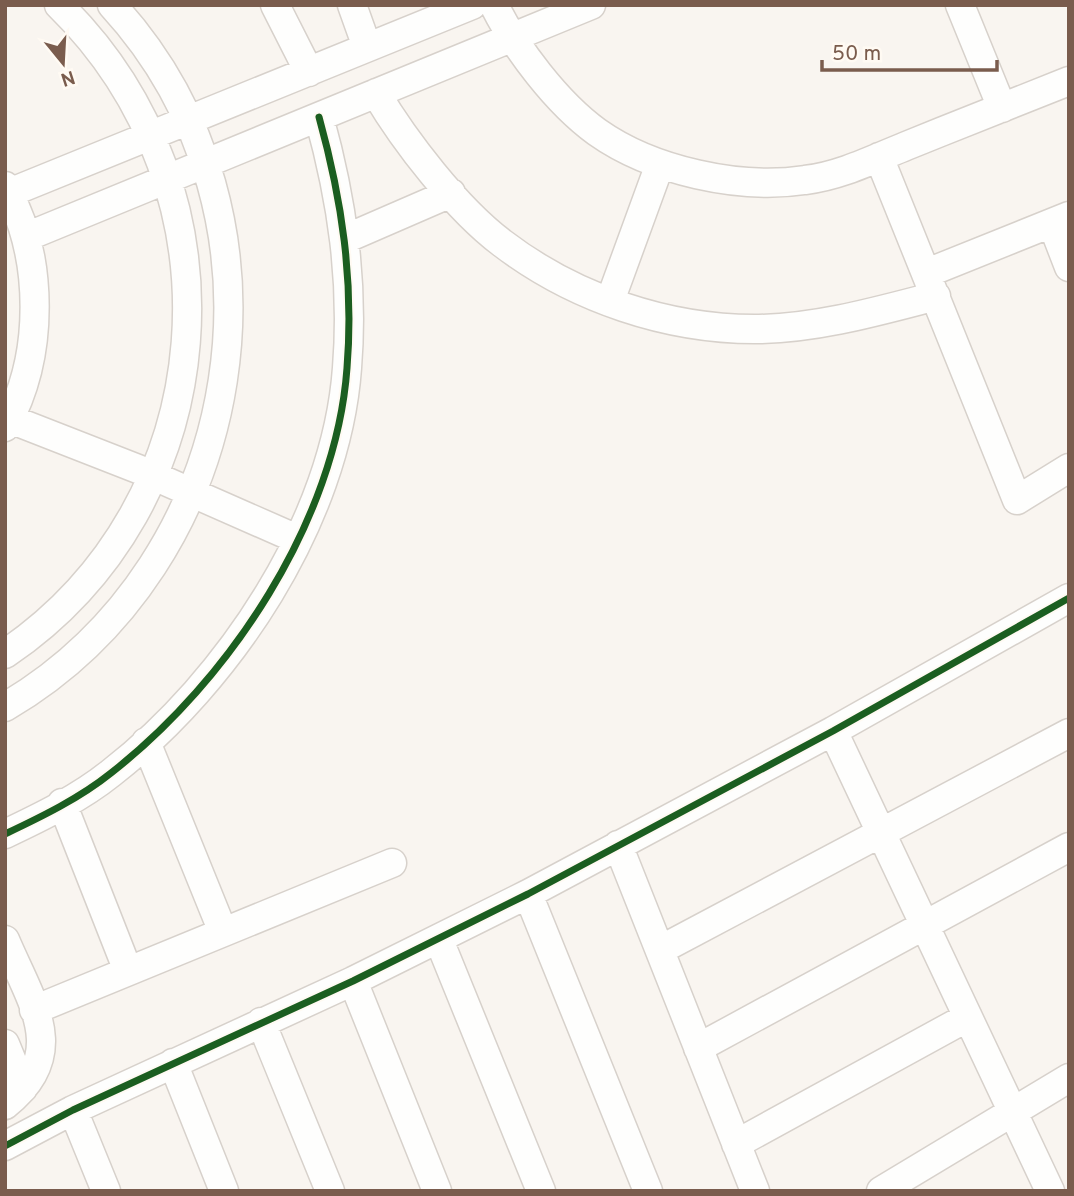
<svg xmlns="http://www.w3.org/2000/svg" width="1074" height="1196" font-family="Overpass,sans-serif">
	<style>
		.lines { fill: none; stroke-linecap: round; stroke-linejoin: round }
		.minor-casing { stroke: #d7d1cb; stroke-width: 31 }
		.minor { stroke: #fefefd; stroke-width: 28 }
		.cycleway-casing { stroke: #fffaf3; stroke-width: 11 }
		.cycleway { stroke: #1b5e20; stroke-width: 7 }
	</style>
	<rect width="100%" height="100%" fill="#f9f5f0"/>
	<g class="lines">
		<defs>
			<path id="minor" d="M275 5 309 72
				M352 5 367 47
				M494 5C516 49 557 103 597 132 652 171 740 190 805 180 840 176 874 159 906 146 960 124 1014 103 1069 81
				M960 5 1002 108
				M376 93C405 142 457 209 502 243 574 298 668 330 759 329 819 328 878 311 936 296
				M879 157 1017 500 1069 468
				M5 186C44 256 45 356 5 427
				M9 193 472 5
				M1052 223 1069 267
				M26 237 591 5
				M345 239 451 193
				M927 273 1069 216
				M610 301 660 164
				M10 419 138 469 297 539
				M5 654C226 504 248 190 59 5
				M5 707C250 563 305 215 112 5
				M833 731 1050 1191
				M146 742 223 932
				M62 803 128 971
				M5 834C41 817 80 798 111 773 229 681 336 521 347 368 354 281 342 200 319 117
				M618 845 755 1191
				M528 894 648 1191
				M5 940C31 1002 71 1053 5 1105
				M439 940 541 1191
				M660 950 1069 733
				M353 981 437 1191
				M34 1010 392 863
				M261 1022 330 1191
				M5 1044 23 1088
				M698 1048 1069 847
				M173 1063 224 1191
				M73 1110 106 1191
				M736 1144 968 1017
				M5 1146 73 1110 353 981 528 894 833 731 1069 598
				M881 1191 1069 1078"/>
		</defs>
		<!-- minor casing -->
		<use href="#minor" class="minor-casing"/>
		<!-- minor -->
		<use href="#minor" class="minor"/>
		<defs>
			<path id="cycleway" d="M5 834C41 817 80 798 111 773 229 681 336 521 347 368 354 281 342 200 319 117
				M5 1146 73 1110 353 981 528 894 833 731 1069 598"/>
		</defs>
		<!-- cycleway casing -->
		<use href="#cycleway" class="cycleway-casing"/>
		<!-- cycleway -->
		<use href="#cycleway" class="cycleway"/>
	</g>
	<!-- border -->
	<rect width="1074" height="1196" fill="none" stroke="#7a5c4d" stroke-width="14"/>
	<!-- north arrow -->
	<g transform="translate(63 63) rotate(162)" stroke="#fffaf3" stroke-width="5" paint-order="stroke">
	<path d="M0-5L12 26L0 18L-12 26Z" fill="#7a5c4d"/>
	<text y="-10" font-size="19" font-weight="bold" text-anchor="middle" fill="#7a5c4d">N</text>
	</g>
	<!-- scale -->
	<path d="M822 60v10h175v-10" fill="none" stroke="#7a5c4d" stroke-width="3.5"/>
	<text x="832" y="60" font-size="21" fill="#7a5c4d" stroke="#fffaf3" stroke-width="5" paint-order="stroke">50 m</text>
</svg>
